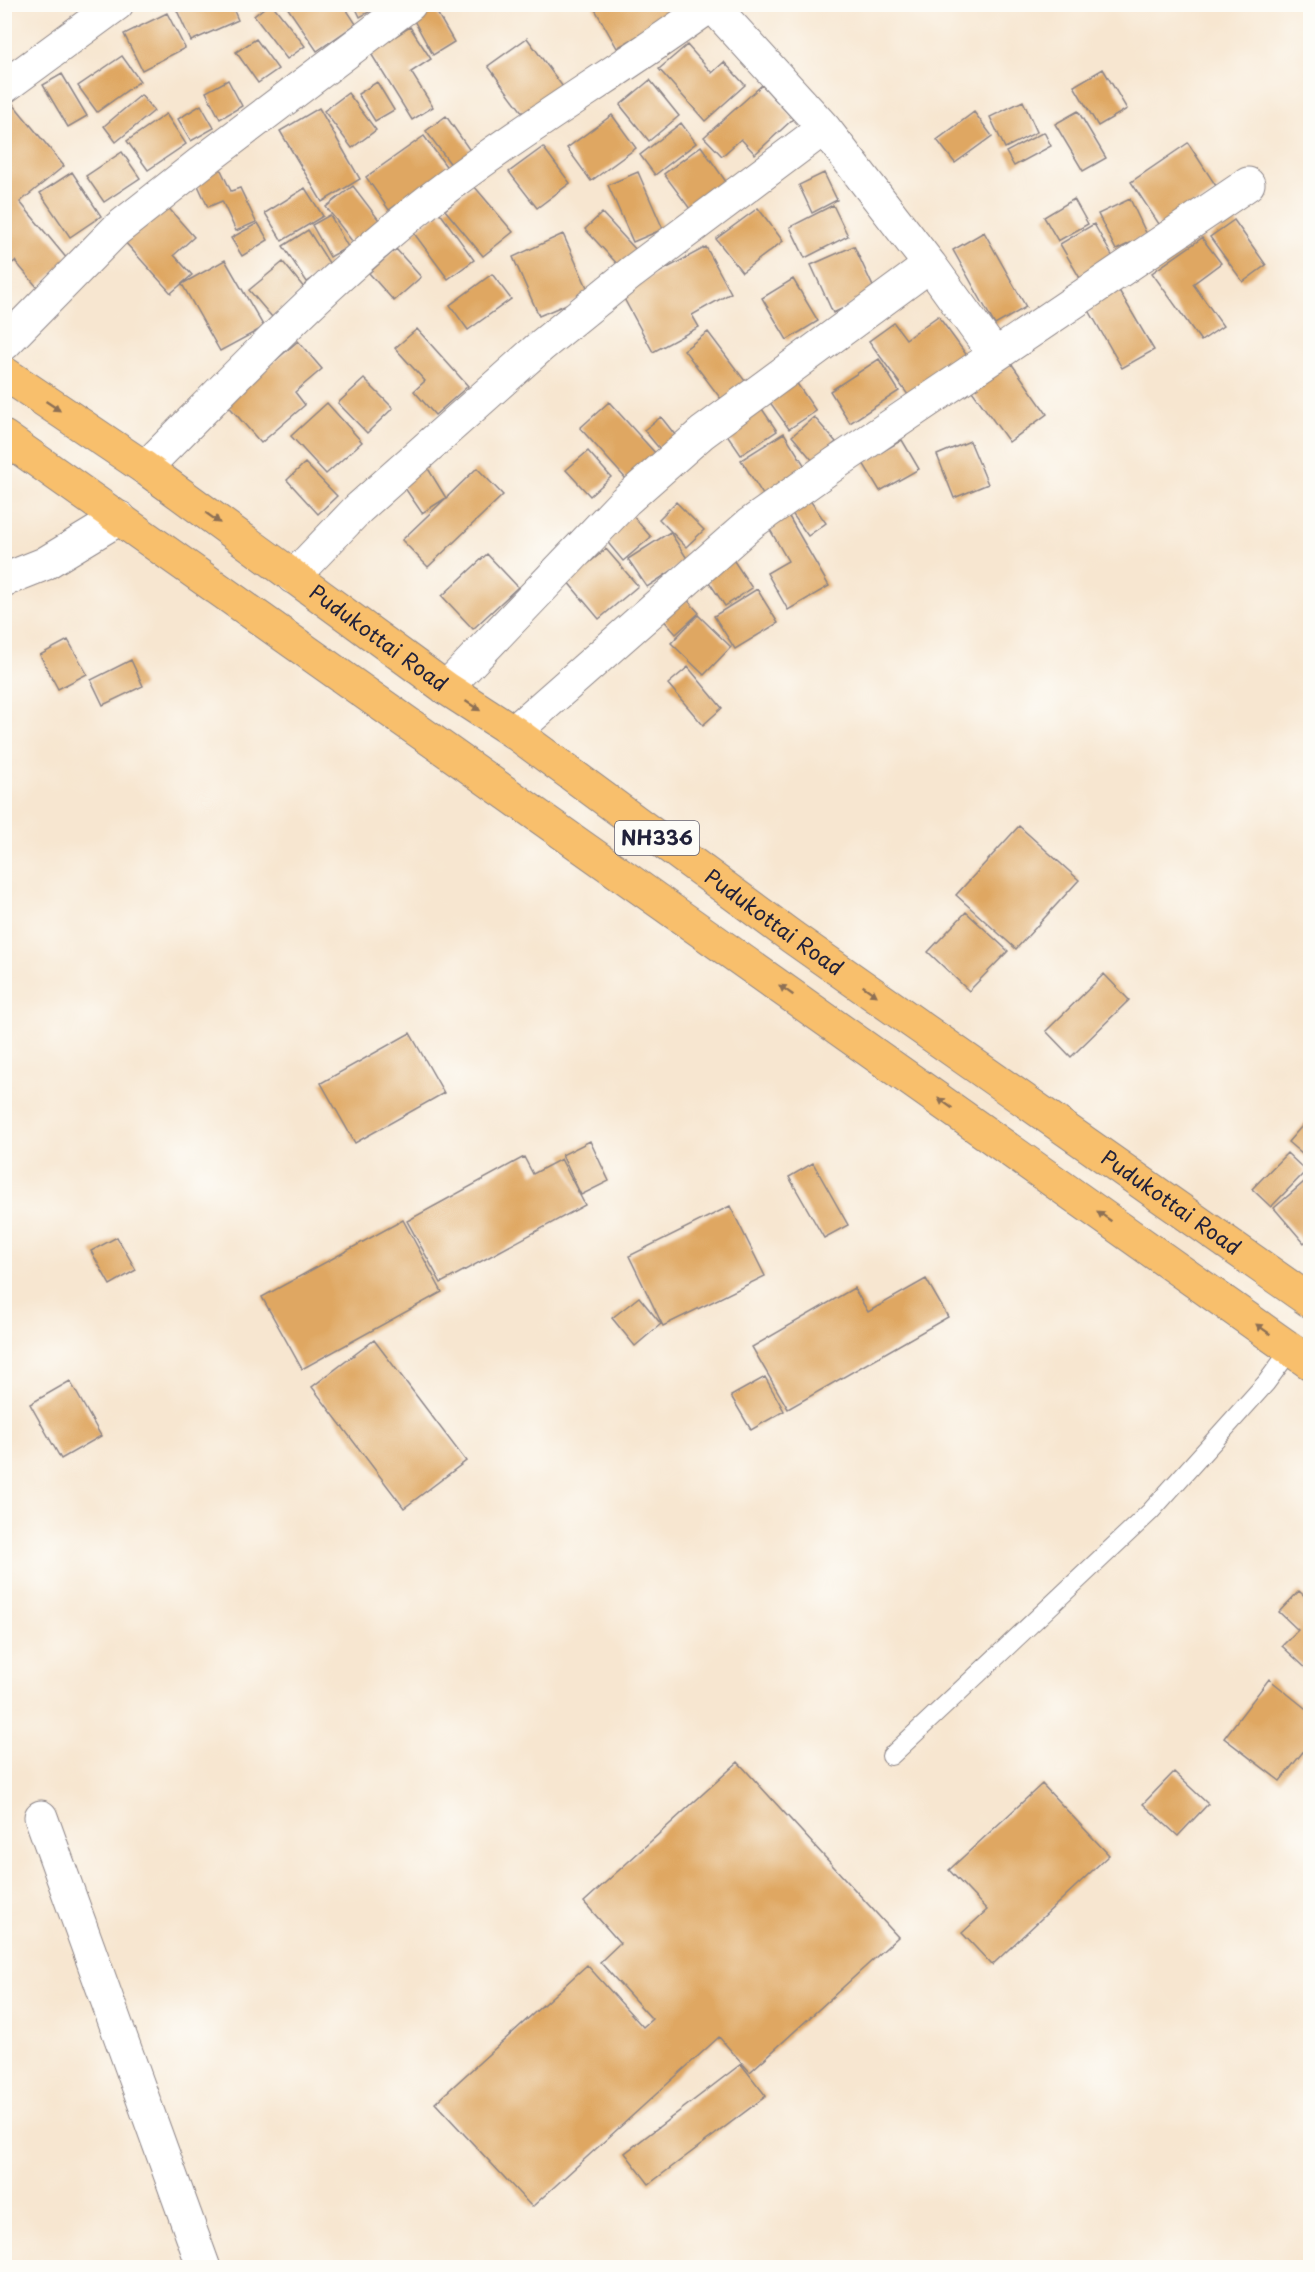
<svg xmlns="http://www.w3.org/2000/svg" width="1315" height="2272" font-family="'Playpen Sans',sans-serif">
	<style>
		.building { fill: #dfa762 }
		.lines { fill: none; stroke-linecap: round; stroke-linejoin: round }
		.service-casing { stroke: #8c8486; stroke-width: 20 }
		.minor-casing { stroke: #8c8486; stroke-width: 35 }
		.trunk-casing { stroke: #8c8486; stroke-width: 35 }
		.service { stroke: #fff; stroke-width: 18 }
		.minor { stroke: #fff; stroke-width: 33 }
		.trunk { stroke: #f8bf6c; stroke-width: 33 }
		.oneway { fill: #8d7054 }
		.labels { text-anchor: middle; stroke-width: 5; stroke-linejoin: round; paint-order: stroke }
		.shield { fill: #fdfcf7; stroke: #646373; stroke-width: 1.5 }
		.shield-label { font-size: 20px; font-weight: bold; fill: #22223b }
		.street-label { font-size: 21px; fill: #22223b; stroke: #fdfcf7 }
	</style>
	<rect width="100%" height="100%" fill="#fdfcf7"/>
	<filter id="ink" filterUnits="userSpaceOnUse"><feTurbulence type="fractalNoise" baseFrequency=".0167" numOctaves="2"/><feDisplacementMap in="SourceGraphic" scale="12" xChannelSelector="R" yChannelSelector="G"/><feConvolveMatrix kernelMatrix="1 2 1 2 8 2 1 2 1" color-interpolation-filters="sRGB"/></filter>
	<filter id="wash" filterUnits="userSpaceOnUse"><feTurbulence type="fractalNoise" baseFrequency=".008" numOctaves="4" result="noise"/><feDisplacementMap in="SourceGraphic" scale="24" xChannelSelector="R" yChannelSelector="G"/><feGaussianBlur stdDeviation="1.35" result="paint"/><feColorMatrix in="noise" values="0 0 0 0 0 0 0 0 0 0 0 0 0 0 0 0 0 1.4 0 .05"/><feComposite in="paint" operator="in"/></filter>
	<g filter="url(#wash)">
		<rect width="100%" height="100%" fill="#f7e6d0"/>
		<g id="blocks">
			<!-- building -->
			<path class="building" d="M174 4H231L238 20 191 41Z
				M269 4H272L305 46 287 59 254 16Z
				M285 4H343L356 24 317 51Z
				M354 4H383L360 17Z
				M432 4 454 42 433 55 411 15Z
				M592 4H674L679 12 617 48Z
				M167 13 185 48 142 70 124 34Z
				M410 27 431 59 411 72 433 107 412 120 370 52Z
				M527 38 563 87 525 116 488 66Z
				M256 39 278 69 258 83 236 52Z
				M687 45 712 73 724 62 745 85 705 121 659 69Z
				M122 56 140 81 97 112 78 86Z
				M1103 69 1127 109 1098 126 1074 86Z
				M62 74 87 116 68 127 43 85Z
				M228 80 242 106 220 119 206 92Z
				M650 80 679 116 649 141 620 105Z
				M377 82 394 110 375 121 358 94Z
				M762 85 793 119 755 154 741 139 722 156 704 137Z
				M4 93 64 166 20 202 68 260 37 287 15 261 4 270V155L8 153 4 149Z
				M348 93 376 130 352 148 324 111Z
				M141 95 154 111 116 142 104 126Z
				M1023 101 1037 132 1005 148 990 117Z
				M201 105 214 128 191 141 178 119Z
				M319 108 360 179 322 202 280 131Z
				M1078 111 1106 158 1083 171 1055 124Z
				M974 112 992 136 955 163 937 140Z
				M166 114 186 144 148 170 127 141Z
				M612 115 636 148 591 181 567 148Z
				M446 116 471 152 452 166 426 131Z
				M681 123 696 143 655 175 640 155Z
				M1044 132 1051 146 1014 166 1006 152Z
				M424 136 451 173 426 184 389 210 366 177Z
				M1188 143 1218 189 1161 227 1131 182Z
				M701 146 729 186 693 213 664 174Z
				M543 147 570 183 537 208 509 172Z
				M122 152 140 178 104 202 86 176Z
				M220 168 231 191 240 188 256 222 236 231 222 201 208 207 195 179Z
				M72 172 101 216 70 237 40 193Z
				M638 172 663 229 633 242 608 185Z
				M824 173 837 200 812 213 799 185Z
				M353 186 382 224 355 245 326 207Z
				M474 186 513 232 483 256 445 210Z
				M305 188 323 216 282 241 265 213Z
				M1074 199 1088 224 1058 241 1044 217Z
				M1130 199 1147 235 1116 250 1098 214Z
				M165 204 194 237 174 255 192 275 171 293 124 241Z
				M833 205 848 236 805 258 790 227Z
				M758 208 783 241 742 272 716 239Z
				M440 213 474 260 448 279 413 232Z
				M602 213 637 251 620 267 585 229Z
				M330 215 348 247 330 257 312 225Z
				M1234 220 1266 265 1243 282 1210 237Z
				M258 223 268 240 242 256 231 238Z
				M1094 224 1115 261 1081 280 1060 244Z
				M308 230 331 266 307 282 283 246Z
				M984 232 1026 307 995 325 953 250Z
				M563 234 590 294 539 316 513 257Z
				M1202 238 1221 263 1193 284 1223 326 1201 341 1152 273Z
				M854 246 876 293 833 313 811 265Z
				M706 247 731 293 692 315 699 327 653 352 621 293Z
				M396 249 421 277 394 301 369 273Z
				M225 260 264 327 220 351 182 284Z
				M283 262 305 289 272 317 249 290Z
				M492 274 511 299 468 330 450 305Z
				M793 279 818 321 787 340 762 298Z
				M1117 287 1154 350 1122 368 1086 305Z
				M938 316 968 357 911 399 869 341 894 323 906 339Z
				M417 329 468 386 435 415 414 391 425 381 395 348Z
				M708 332 748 385 724 403 684 350Z
				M298 341 322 369 295 392 305 405 261 443 226 403Z
				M879 359 899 391 850 423 830 391Z
				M1011 363 1047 414 1009 442 972 391Z
				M791 375 816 411 789 429 764 394Z
				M364 379 393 408 367 433 338 403Z
				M609 402 656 454 627 480 580 428Z
				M327 403 362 442 326 474 291 436Z
				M760 406 777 431 741 455 724 430Z
				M661 417 679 440 663 453 644 430Z
				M814 417 836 442 813 461 792 436Z
				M784 433 808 471 765 498 741 460Z
				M902 440 919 469 880 491 863 463Z
				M970 441 988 484 954 498 937 455Z
				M588 451 611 477 590 496 566 470Z
				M424 462 446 498 477 468 503 495 428 567 402 540 446 498 422 513 398 478Z
				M305 463 337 496 318 514 287 480Z
				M809 499 826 523 808 536 791 512Z
				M676 502 704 530 686 547 659 519Z
				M632 515 651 537 623 561 605 539Z
				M788 515 829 586 788 610 767 573 788 561 768 526Z
				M670 532 688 560 647 587 628 559Z
				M606 549 638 586 599 619 567 581Z
				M487 554 518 587 473 629 442 596Z
				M732 558 752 588 725 606 705 576Z
				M757 589 778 623 735 649 714 616Z
				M684 596 699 613 676 634 661 617Z
				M698 615 731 647 704 675 671 643Z
				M68 640 87 674 58 689 40 655Z
				M131 660 143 686 103 705 91 680Z
				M688 667 722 708 703 725 668 684Z
				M1019 826 1079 880 1016 949 956 895Z
				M966 912 1008 951 969 991 928 952Z
				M1104 974 1129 1000 1071 1057 1046 1031Z
				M410 1033 444 1093 355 1143 321 1083Z
				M1310 1117V1158L1309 1160 1288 1142Z
				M590 1141 609 1181 581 1195 562 1155Z
				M1287 1153 1306 1171 1271 1207 1252 1189Z
				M524 1157 533 1174 561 1159 585 1205 441 1283 407 1221Z
				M813 1163 848 1225 824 1238 789 1177Z
				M1310 1177V1237L1304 1243 1274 1208Z
				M730 1206 765 1276 663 1326 629 1256Z
				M403 1220 442 1292 302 1369 262 1297Z
				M117 1237 136 1270 110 1285 91 1251Z
				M926 1279 948 1317 788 1409 752 1347 854 1288 868 1312Z
				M639 1297 661 1324 635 1346 612 1318Z
				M374 1340 466 1461 404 1508 312 1387Z
				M765 1377 784 1411 751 1430 731 1396Z
				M70 1381 101 1436 61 1459 30 1404Z
				M1299 1591 1310 1601V1672L1282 1646 1298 1630 1279 1612Z
				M1269 1679 1310 1712V1743L1280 1781 1224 1738Z
				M738 1762 898 1937 750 2072 719 2037 532 2207 435 2103 587 1965 643 2027 652 2019 600 1962 620 1943 584 1902Z
				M1174 1772 1208 1804 1178 1836 1143 1804Z
				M1042 1784 1109 1855 992 1965 962 1933 987 1910 949 1870Z
				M741 2064 766 2096 649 2184 625 2153Z"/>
		</g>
	</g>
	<g filter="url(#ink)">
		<use href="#blocks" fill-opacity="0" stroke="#8c8486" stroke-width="1.5"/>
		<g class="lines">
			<defs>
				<path id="service" d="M891 1756 1150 1512 1266 1383 1291 1349"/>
				<path id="minor" d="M711 4 824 128 930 265 995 355
					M4 87 117 4
					M4 344 116 230 202 162 410 4
					M145 468C225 388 303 305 390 232 490 147 605 82 711 5
					M293 577 358 509 541 346 631 273 824 128
					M4 580 44 564 120 518
					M446 688 625 501 702 433 930 265
					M514 732 750 524 836 463 1248 184
					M41 1817 204 2268"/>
				<g id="trunk">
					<path id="s1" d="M4 373 145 468 446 688 514 732 792 937 1310 1301"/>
					<path d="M4 437 1310 1363"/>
				</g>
			</defs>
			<!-- service casing -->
			<use href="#service" class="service-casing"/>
			<!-- minor casing -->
			<use href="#minor" class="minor-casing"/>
			<!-- trunk casing -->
			<use href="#trunk" class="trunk-casing"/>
			<!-- service -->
			<use href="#service" class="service"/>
			<!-- minor -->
			<use href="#minor" class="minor"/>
			<!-- trunk -->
			<use href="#trunk" class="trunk"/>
		</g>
		<!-- one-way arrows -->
		<defs><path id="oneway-solid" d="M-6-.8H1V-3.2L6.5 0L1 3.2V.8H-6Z" transform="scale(1.5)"/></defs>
		<g class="oneway">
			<use href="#oneway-solid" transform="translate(53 406) rotate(34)"/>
			<use href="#oneway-solid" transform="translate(213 518) rotate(36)"/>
			<use href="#oneway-solid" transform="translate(473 706) rotate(33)"/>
			<use href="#oneway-solid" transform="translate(786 990) rotate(-145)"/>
			<use href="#oneway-solid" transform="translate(870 991) rotate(35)"/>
			<use href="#oneway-solid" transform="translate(945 1103) rotate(-145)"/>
			<use href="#oneway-solid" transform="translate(1104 1216) rotate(-145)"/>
			<use href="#oneway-solid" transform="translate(1263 1329) rotate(-145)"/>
		</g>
	</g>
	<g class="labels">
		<!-- shield labels -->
		<rect class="shield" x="615" y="821" width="84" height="34" rx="4.5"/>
		<g class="shield-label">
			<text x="657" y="845">NH336</text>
		</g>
		<!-- street labels -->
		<g class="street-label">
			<text dy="7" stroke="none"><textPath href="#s1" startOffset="459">Pudukottai Road</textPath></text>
			<text dy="7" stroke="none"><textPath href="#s1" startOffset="946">Pudukottai Road</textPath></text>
			<text dy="7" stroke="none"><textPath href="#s1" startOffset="1432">Pudukottai Road</textPath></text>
		</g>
	</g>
	<!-- margin -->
	<rect width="1315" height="2272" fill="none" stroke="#fdfcf7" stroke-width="24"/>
</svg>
